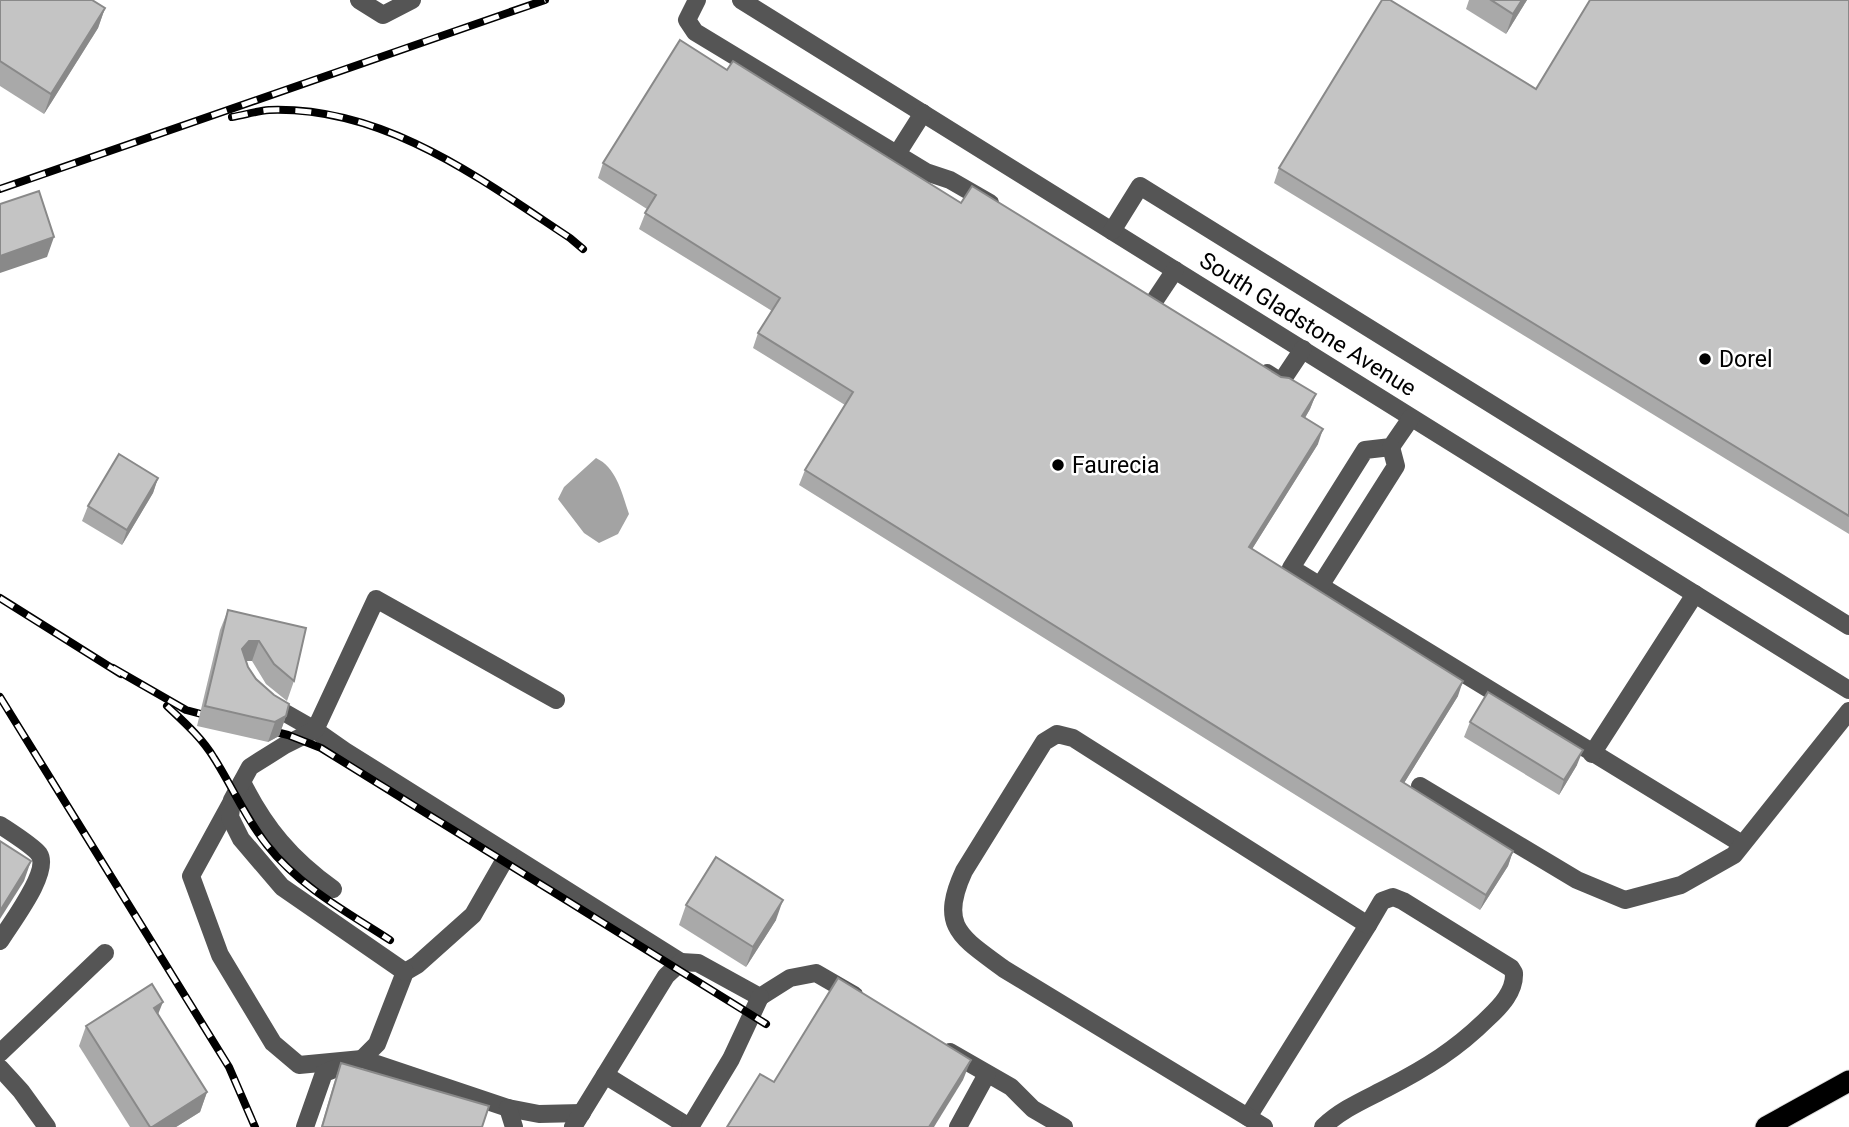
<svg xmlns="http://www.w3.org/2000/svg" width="1849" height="1127" font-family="Roboto,sans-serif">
<rect width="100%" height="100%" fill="#fff"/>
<path fill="#a3a3a3" d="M596,458C617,468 622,494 629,514L618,534L599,543L584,533L558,499L564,487Z"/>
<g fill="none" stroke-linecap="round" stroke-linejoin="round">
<defs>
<polyline id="highway" points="1766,1127 1849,1081"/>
</defs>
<use href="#highway" stroke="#dbdbdb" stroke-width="23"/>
<g stroke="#555" stroke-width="18">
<polyline points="359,0 383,15 412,0"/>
<polyline points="697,0 687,20 695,32 926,172 950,180 990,203"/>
<polyline points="741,0 1849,690"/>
<polyline points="897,154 923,113"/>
<polyline points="1112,231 1140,186 1849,626"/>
<polyline points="1153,303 1175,270"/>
<polyline points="1267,373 1281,382 1303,349"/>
<polyline points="1411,418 1391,447 1365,450 1291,568 1742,844"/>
<polyline points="1320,586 1396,466 1391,447"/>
<polyline points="266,702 315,730 345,751 681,962"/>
<polyline points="1592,754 1695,594"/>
<path d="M242,782C265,828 291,859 333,889"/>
<polyline points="1420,786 1577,880 1625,900 1681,885 1734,855 1849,711"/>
<polyline points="231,803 191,876 220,955 273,1043 299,1065 362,1059"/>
<path d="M0,825C9,831 33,846 39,854C51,872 10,924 0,941"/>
<polyline points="508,854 473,915 417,965 405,972 377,1044 362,1059 508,1108 539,1114 582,1113"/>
<polyline points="405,972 282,887 241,839 230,817 232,800 250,767 285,745 315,730 376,599 556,700"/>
<polyline points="950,1052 1011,1087 1033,1109 1064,1127"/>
<polyline points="0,1053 105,953"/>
<polyline points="0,1068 21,1091 47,1127"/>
<polyline points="605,1075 689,1127"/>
<polyline points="508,1108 514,1127"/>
<polyline points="1248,1117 1368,925"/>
<polyline points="305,1127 324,1073 342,1066"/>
<polyline points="573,1127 666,976 681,962 698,963 760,997 790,978 816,973 854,995"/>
<polyline points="690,1127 731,1059 760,997"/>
<polyline points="958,1127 987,1074"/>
<path d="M1264,1127L1004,969C961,937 938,927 964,871L1044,742L1057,734L1073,738L1368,925L1382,901L1393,897L1403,901L1511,968L1514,973C1515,991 1501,1006 1488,1018C1457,1049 1426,1068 1387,1088C1364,1100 1342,1109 1323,1127"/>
</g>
<use href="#highway" stroke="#000" stroke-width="21"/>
<defs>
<g id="rail">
<path d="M232,117C244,115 257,111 269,110C384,106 479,178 570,238L583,249"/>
<polyline points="0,189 545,0"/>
<polyline points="0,598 121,674"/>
<polyline points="113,668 186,710 220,719"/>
<polyline points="0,697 229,1067 255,1127"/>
<path d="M167,706C184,722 202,738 214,758C232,786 246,819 267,845C300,887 347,912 390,940"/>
<polyline points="260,728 288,735 321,748 766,1024"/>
</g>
</defs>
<use href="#rail" stroke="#000" stroke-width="8"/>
<use href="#rail" stroke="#fff" stroke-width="5" stroke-dasharray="16" stroke-linecap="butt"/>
</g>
<g fill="#a9a9a9">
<polygon points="0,0 105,8 98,28 44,114 0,86"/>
<polygon points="1469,0 1527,0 1506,34 1466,9"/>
<polygon points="1849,0 1849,534 1274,183 1279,168 1536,89"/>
<polygon points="727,70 961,203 1281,377 1316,394 1310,409 1305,418 1318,444 1252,549 1458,696 1404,783 1513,851 1508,866 1480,910 799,485 805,470 845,405 753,348 758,333 772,311 639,229 647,209 598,178 603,163"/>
<polygon points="158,478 153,493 122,545 82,521 88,506"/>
<polygon points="228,610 306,628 294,681 287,701 266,684 252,661 246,661 248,667 256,679 286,716 279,736 268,742 197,726 220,630"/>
<polygon points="1470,722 1577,765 1559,795 1464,737"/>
<polygon points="686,905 776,920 746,967 679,925"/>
<polygon points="158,1014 207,1092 200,1112 176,1127 130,1127 79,1046 86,1026"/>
<polygon points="341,1063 482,1127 321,1127 334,1083"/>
</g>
<g fill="#898989">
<polygon points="1522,0 1527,0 1506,34 1513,14"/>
<polygon points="105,8 98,28 44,114 51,94"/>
<polygon points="54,237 47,257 0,273 0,256"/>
<polygon points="1316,394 1310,409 1297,431 1302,416"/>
<polygon points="1323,429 1318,444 1244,562 1249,547"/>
<polygon points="158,478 153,493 122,545 127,530"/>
<polygon points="249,641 259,641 252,661 242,661 242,649"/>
<polygon points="1463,681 1458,696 1396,796 1401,781"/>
<polygon points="286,716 279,736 268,742 275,722"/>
<polygon points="1583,750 1577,765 1559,795 1564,780"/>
<polygon points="1513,851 1508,866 1480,910 1486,895"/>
<polygon points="31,861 24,881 0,919 0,911"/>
<polygon points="783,900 776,920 746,967 753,947"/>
<polygon points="163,1002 155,1022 154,1008"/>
<polygon points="971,1060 963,1080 934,1127 929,1127"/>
<polygon points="207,1092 200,1112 176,1127 152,1127"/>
</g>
<g fill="#c4c4c4" stroke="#898989" stroke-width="2">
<polygon points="0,0 92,0 105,8 51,94 0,61"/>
<polygon points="1382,0 1390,0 1536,89 1590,0 1849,0 1849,516 1279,168"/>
<polygon points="1491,0 1522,0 1513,14"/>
<polygon points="680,40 727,70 733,61 961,203 972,186 1281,377 1289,378 1316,394 1302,416 1323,429 1249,547 1463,681 1401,781 1513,851 1486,895 805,470 853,392 758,333 780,298 645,213 656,195 603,163"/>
<polygon points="39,191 54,237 0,256 0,204"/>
<polygon points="119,454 158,478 127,530 88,506"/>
<polygon points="228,610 306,628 294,681 274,664 259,641 249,641 242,649 248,667 256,679 274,695 289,704 286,716 275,722 205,706"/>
<polygon points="1488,692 1583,750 1564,780 1470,722"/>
<polygon points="0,841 31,861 0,911"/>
<polygon points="716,857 783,900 753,947 686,905"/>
<polygon points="838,978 971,1060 929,1127 727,1127 760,1074 774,1082"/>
<polygon points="152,984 163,1002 154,1008 207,1092 152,1127 150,1127 86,1026"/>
<polygon points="341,1063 489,1106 482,1127 322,1127"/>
</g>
<g fill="#000" stroke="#fff" stroke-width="2.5">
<circle cx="1705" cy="359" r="7"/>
<circle cx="1058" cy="465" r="7"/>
</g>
<g text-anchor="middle" stroke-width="5" stroke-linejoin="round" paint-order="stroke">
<g font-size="23" fill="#000" stroke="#fff">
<text transform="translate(1308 324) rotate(32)" y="8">South Gladstone Avenue</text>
</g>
<g font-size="23" fill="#000" stroke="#fff" text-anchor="start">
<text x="1719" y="367">Dorel</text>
<text x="1072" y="473">Faurecia</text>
</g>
</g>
</svg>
